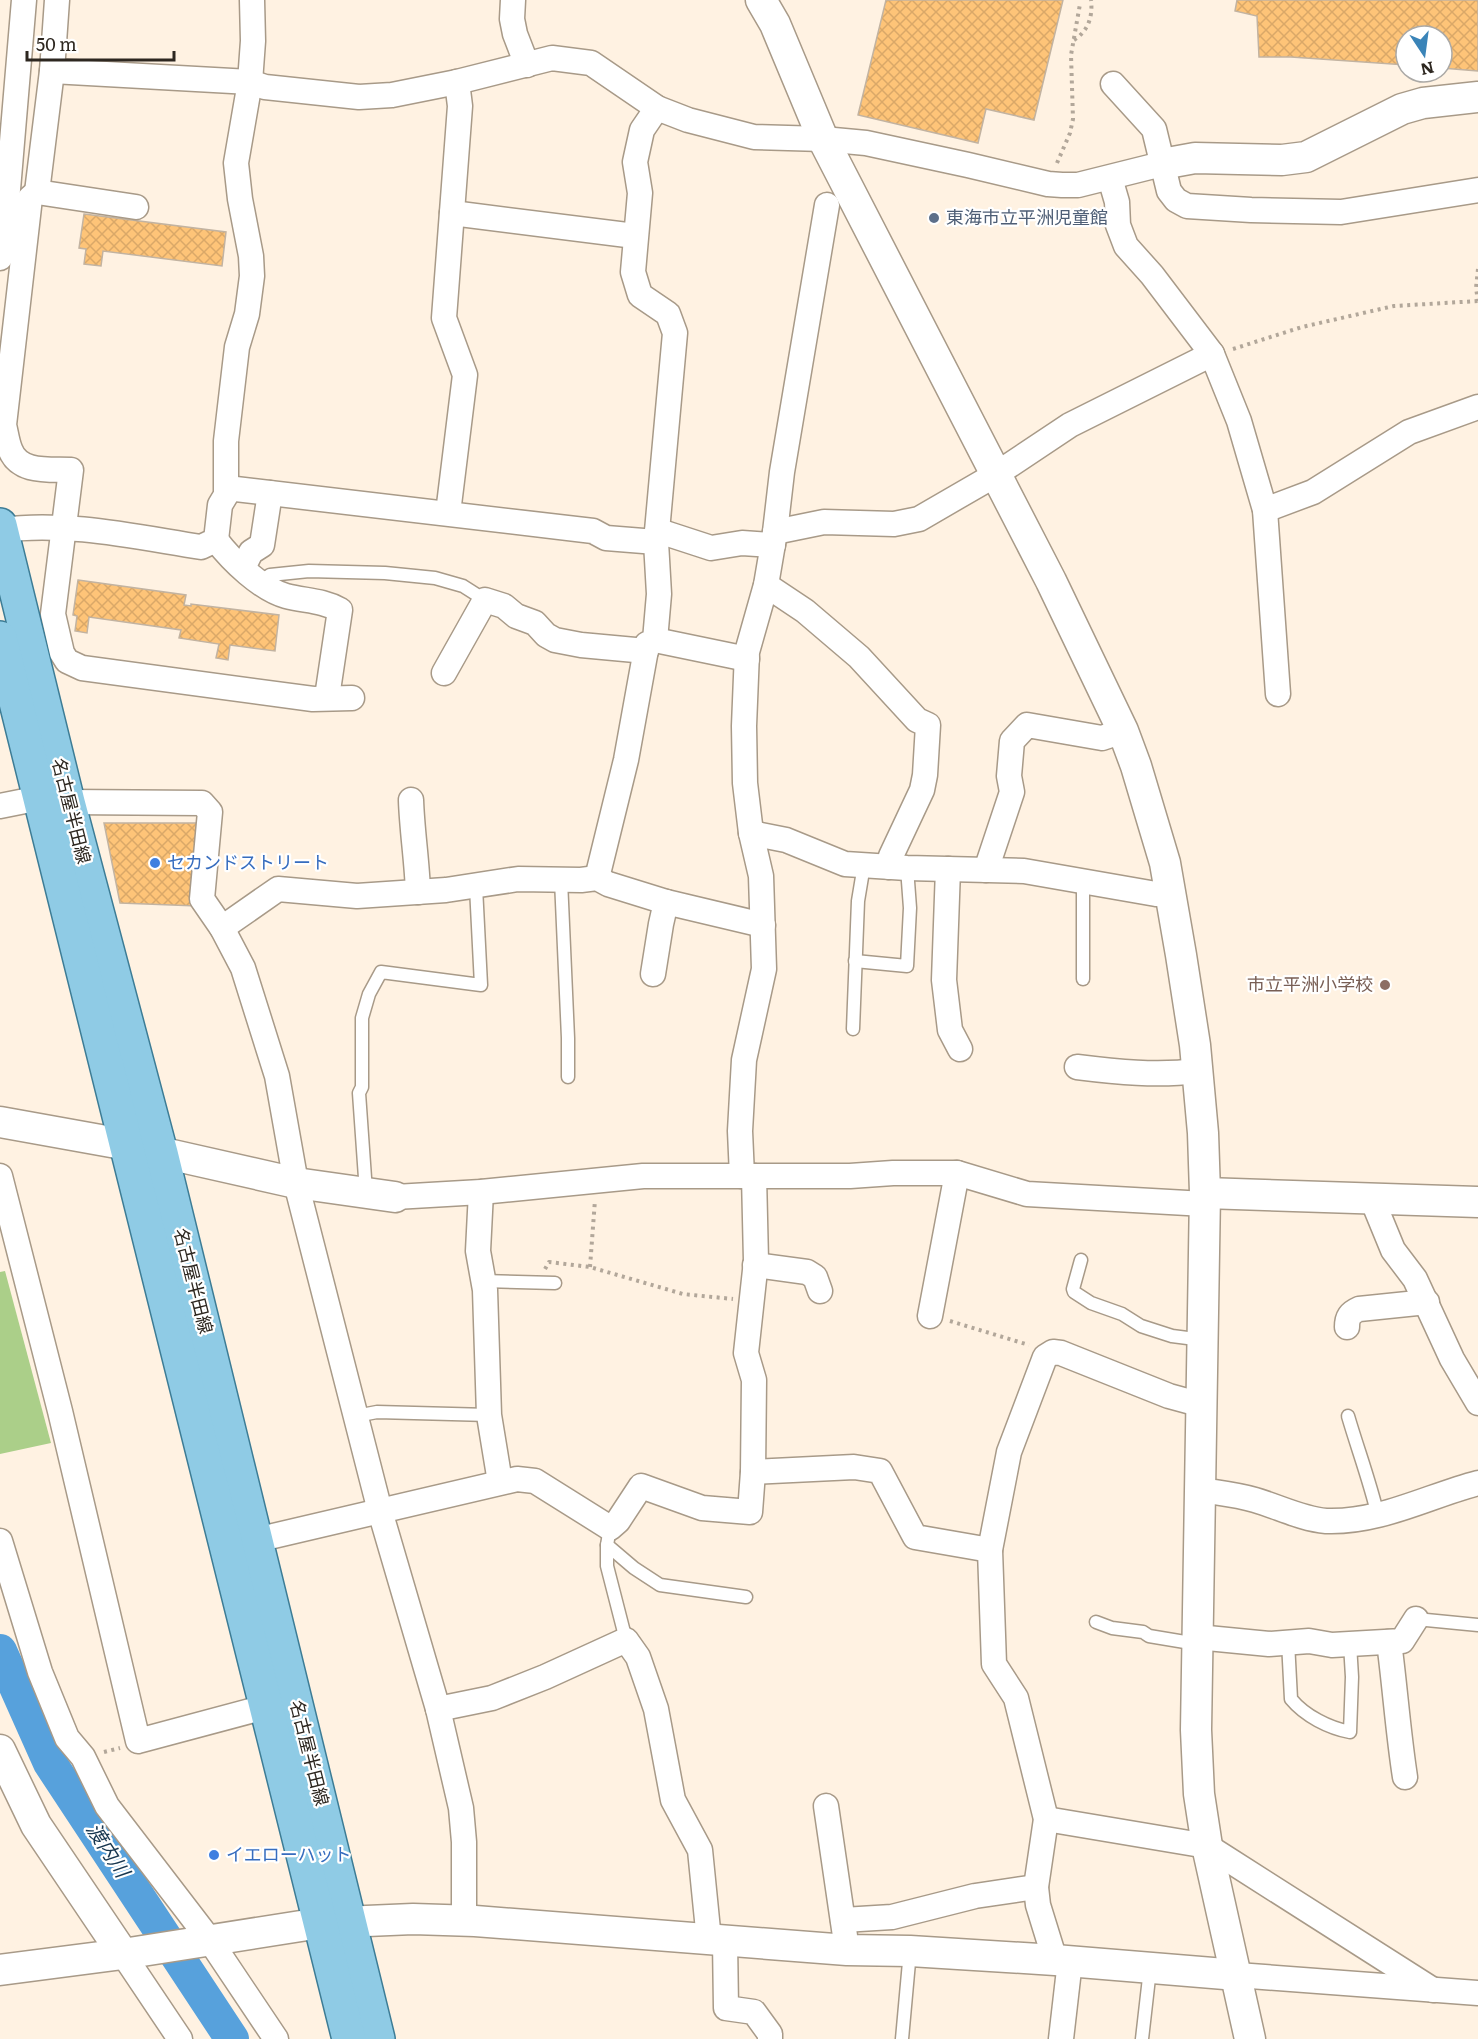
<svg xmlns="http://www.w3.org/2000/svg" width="1478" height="2039" font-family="Literata,'Noto Sans JP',serif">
<defs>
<pattern id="building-cross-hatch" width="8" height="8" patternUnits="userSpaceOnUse" patternTransform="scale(1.5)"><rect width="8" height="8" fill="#fec478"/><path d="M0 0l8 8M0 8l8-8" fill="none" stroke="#daa868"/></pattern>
</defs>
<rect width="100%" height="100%" fill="#fff2e2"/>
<polygon fill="#abcf89" points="5,1271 51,1443 0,1454 0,1272"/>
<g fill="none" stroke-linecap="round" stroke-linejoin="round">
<polyline stroke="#57a1dc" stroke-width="34" points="0,1651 50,1763 232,2039"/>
</g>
<g fill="url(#building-cross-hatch)" stroke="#c2b3a1" stroke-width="1.5">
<polygon points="886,0 1063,0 1034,120 986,109 978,143 858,115"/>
<polygon points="1237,0 1478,0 1478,71 1442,68 1442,36 1406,36 1406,65 1291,57 1259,57 1257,16 1235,11"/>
<polygon points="84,214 226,232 222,266 103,251 101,266 84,264 86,249 79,248"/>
<polygon points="78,580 186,595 184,605 191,606 191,604 279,615 275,651 230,645 228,660 216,658 219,644 179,638 181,630 89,617 87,633 75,631 77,616 73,615"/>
<polygon points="104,823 199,823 197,906 120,903"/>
</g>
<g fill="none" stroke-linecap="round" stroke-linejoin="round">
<defs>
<g id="service">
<polyline points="260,582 270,575 309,571 385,573 435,578 463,586 485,600"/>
<polyline points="561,880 568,1038 568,1077"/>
<polyline points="1083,881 1083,979"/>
<polyline points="855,961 907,966 910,908 907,868"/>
<polyline points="853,1029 858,901 864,865"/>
<polyline points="366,1192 359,1093 362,1087 362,1018 369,994 381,972 481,985 476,887"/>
<polyline points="1081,1260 1073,1289 1074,1292 1091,1303 1122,1314 1141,1326 1172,1336 1203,1340"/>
<polyline points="483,1281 555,1283"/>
<polyline points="356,1416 377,1412 489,1415"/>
<path d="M1348,1416C1358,1450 1370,1482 1378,1516"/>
<polyline points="610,1528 607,1545 634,1568 660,1585 746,1597"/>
<polyline points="607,1545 607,1566 626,1640"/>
<polyline points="1416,1619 1478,1625"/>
<polyline points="1096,1622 1112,1628 1143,1632 1149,1636 1185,1642 1196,1643"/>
<path d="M1288,1642L1291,1699C1305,1716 1329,1728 1350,1732L1352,1677L1350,1644"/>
<polyline points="902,2039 910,1951"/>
<polyline points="1142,2039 1150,1969"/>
</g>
<g id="minor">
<polyline points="57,0 52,71 37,192 136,207"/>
<polyline points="513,0 512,19 515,34 527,65"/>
<polyline points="52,71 250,82 265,87 359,97 392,95 457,82 552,58 591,63 657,108 688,120 754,137 823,139 866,143 968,165 1048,184 1062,185 1078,185 1162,164"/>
<polyline points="1113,84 1154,129 1169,191 1176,200 1187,206 1251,210 1341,212 1478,190"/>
<polyline points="1110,178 1117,202 1118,225 1126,246 1152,275 1212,354 1239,421 1265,510 1278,694"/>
<path d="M37,192L30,198L4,425C6,433 7,442 10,449C19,474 50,469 71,470L53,614L62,653L67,661L82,668L313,699L352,698"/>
<polyline points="452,213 635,236"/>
<polyline points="0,258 6,213 24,0"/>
<polyline points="227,488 593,531 606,538 656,542"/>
<polyline points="1265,510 1313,492 1409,432 1478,407"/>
<polyline points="448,513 465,375 444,318 460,106 457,82"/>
<path d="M1,530C67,521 136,537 201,547L216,540L220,505L226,495V441L237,347L247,314L252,276L251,256L240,199L236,163L250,82L253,41L252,0"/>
<polyline points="657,532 665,533 711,548 742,543 773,545"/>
<polyline points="775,532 824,522 894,524 919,519 995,475 1070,425 1212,354"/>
<path d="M216,540C232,561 261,589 286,596C305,601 322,600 340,610L327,697"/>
<polyline points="243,568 251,552 262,545 270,493"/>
<polyline points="766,585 805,611 859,657 917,720 928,725 925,775 922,790 891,856 889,867"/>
<polyline points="655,640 747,659"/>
<polyline points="444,673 485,600 504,606 516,616 535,623 546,635 555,640 581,645 646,651"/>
<path d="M411,800C412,831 417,861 418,892"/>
<polyline points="68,802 202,803 210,812 202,899 222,928 243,968 277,1076 296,1183 380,1511 438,1709 461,1808 464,1842 464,1920"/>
<polyline points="0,806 40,798"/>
<polyline points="751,833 786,840 845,864 907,868 1024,871 1156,894 1170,892"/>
<polyline points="948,869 944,980 950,1030 960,1049"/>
<polyline points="986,870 1012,792 1009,776 1012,741 1027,725 1102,738 1123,731"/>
<polyline points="597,878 626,760 647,644 655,640 659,594 656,542 675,333 668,314 640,295 633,272 640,193 635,162 642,130 657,108"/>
<polyline points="222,928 278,889 357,896 446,890 518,879 581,880 597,878 608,884 666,902 763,925"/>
<polyline points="653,974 661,924 666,902"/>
<path d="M1077,1067C1117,1072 1157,1076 1197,1071"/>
<polyline points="0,1176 60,1411 138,1741 265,1707"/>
<polyline points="742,1176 740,1131 744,1060 764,969 761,876 751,833 745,783 744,726 747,652 766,585 775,532 782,472 827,205"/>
<polyline points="481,1192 478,1251 485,1290 489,1415 500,1482"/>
<polyline points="395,1197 481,1192 643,1176 850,1176 893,1173 957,1173 1027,1194 1205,1204"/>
<polyline points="1372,1199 1393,1250 1415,1279 1452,1359 1478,1403"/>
<polyline points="755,1265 807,1272 815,1277 820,1291"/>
<polyline points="930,1316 957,1173"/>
<path d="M1347,1327C1347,1317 1350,1313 1359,1309L1427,1302"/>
<polyline points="753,1472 854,1467 880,1471 915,1537 990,1550"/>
<path d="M1201,1490C1219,1493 1238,1495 1255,1500C1279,1507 1302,1519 1326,1521C1380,1523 1428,1496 1478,1483"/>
<polyline points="256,1540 517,1479 535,1481 610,1528 618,1521 641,1486 702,1508 750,1512 753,1472 754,1380 746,1353 756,1261 754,1176"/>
<polyline points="0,1541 40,1672 67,1738 83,1757 107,1806 209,1939 276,2039"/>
<polyline points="1197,1637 1269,1644 1309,1641 1332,1645 1402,1641 1416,1619"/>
<path d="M1389,1642C1395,1687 1398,1732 1405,1777"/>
<polyline points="438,1709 492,1698 545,1677 626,1640 638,1657 656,1709 673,1800 700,1850 709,1940"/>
<polyline points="826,1806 845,1936"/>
<polyline points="1046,1819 1207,1846 1433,1990"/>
<polyline points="843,1920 892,1917 975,1896 1036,1887"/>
<polyline points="725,1941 726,2008 754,2012 770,2034 770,2039"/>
<polyline points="123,1954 180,2039"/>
<polyline points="1055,1960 1038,1905 1036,1887 1046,1819 1016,1698 994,1664 990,1550 1009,1452 1045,1357 1053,1352 1061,1353 1169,1396 1202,1405"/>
<polyline points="1237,1975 1478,1993"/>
<polyline points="1061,2039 1070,1961"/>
</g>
<g id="tertiary">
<polyline points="761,0 775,24 823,139 1051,581 1123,731 1136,766 1165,863 1181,955 1195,1045 1203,1133 1205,1193 1196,1730 1199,1794 1207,1846 1250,2039"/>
<polyline points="1162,164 1195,158 1282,160 1306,157 1402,109 1423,103 1478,97"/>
<polyline points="0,1122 128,1145 296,1183 395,1197"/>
<polyline points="1205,1193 1478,1202"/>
<polyline points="0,1750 36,1825 123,1954"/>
<polyline points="0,1970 123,1954 320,1923 413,1919 475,1921 847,1950 910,1951 1055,1960 1237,1975"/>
</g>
<g id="primary">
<polyline points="0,525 68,802 161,1153 378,2039"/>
<polyline points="0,638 349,2039"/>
</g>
</defs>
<use href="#service" stroke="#a89a88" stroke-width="15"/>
<use href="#minor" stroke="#a89a88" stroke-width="27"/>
<use href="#tertiary" stroke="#a89a88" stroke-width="33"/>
<use href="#primary" stroke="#3d7c95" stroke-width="36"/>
<g stroke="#b2a79a" stroke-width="4" stroke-dasharray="3 4.5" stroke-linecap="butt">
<path d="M1074,40C1088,31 1093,17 1091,0"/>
<polyline points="1057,163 1070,133 1073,119 1071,55 1080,4"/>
<polyline points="1478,269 1476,288 1478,301"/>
<polyline points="1233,349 1302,327 1394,306 1478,301"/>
<polyline points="590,1267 595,1200"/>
<polyline points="545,1269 549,1262 590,1267 683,1294 733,1299"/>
<polyline points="950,1321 1029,1345"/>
<polyline points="104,1752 120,1748"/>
</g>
<use href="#service" stroke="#fff" stroke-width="12"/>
<use href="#minor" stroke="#fff" stroke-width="24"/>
<use href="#tertiary" stroke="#fff" stroke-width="30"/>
<use href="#primary" stroke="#8fcbe5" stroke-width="33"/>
</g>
<circle fill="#5c6f8a" stroke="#fff" stroke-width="2" cx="934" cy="218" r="6"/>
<g fill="#3f7fe0" stroke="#fff" stroke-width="2">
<circle cx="155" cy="863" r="6"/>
<circle cx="214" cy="1855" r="6"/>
</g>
<circle fill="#8d6e63" stroke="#fff" stroke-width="2" cx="1385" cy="985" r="6"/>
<g text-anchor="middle" stroke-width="4.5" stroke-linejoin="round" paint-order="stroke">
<g font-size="18" fill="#4e5e75" stroke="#fff" text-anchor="start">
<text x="946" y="224">東海市立平洲児童館</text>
</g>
<g font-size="18" fill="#2d2720" stroke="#fff">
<text transform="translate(71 811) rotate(76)" y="6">名古屋半田線</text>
<text transform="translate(193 1281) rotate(76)" y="6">名古屋半田線</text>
<text transform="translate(309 1753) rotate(76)" y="6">名古屋半田線</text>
</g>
<g font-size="18" fill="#366cbe" stroke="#fff" text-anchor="start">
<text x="167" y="869">セカンドストリート</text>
<text x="226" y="1861">イエローハット</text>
</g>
<g font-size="18" fill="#785e54" stroke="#fff" text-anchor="end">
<text x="1373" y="991">市立平洲小学校</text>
</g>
<g font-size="20" font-style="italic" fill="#17364f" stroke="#fff">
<text transform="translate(108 1850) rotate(57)" y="7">渡内川</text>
</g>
</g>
<g transform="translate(1424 54) rotate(167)"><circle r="28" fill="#ffffff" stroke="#aba9a6" stroke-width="1.5"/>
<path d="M0-4.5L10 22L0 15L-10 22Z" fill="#3a84b8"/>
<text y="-9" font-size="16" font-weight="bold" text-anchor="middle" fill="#2d2720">N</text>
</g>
<path d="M27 51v9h147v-9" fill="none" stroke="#2d2720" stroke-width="3"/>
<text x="36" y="51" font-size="18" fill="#2d2720" stroke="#ffffff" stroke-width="4.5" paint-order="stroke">50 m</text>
</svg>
